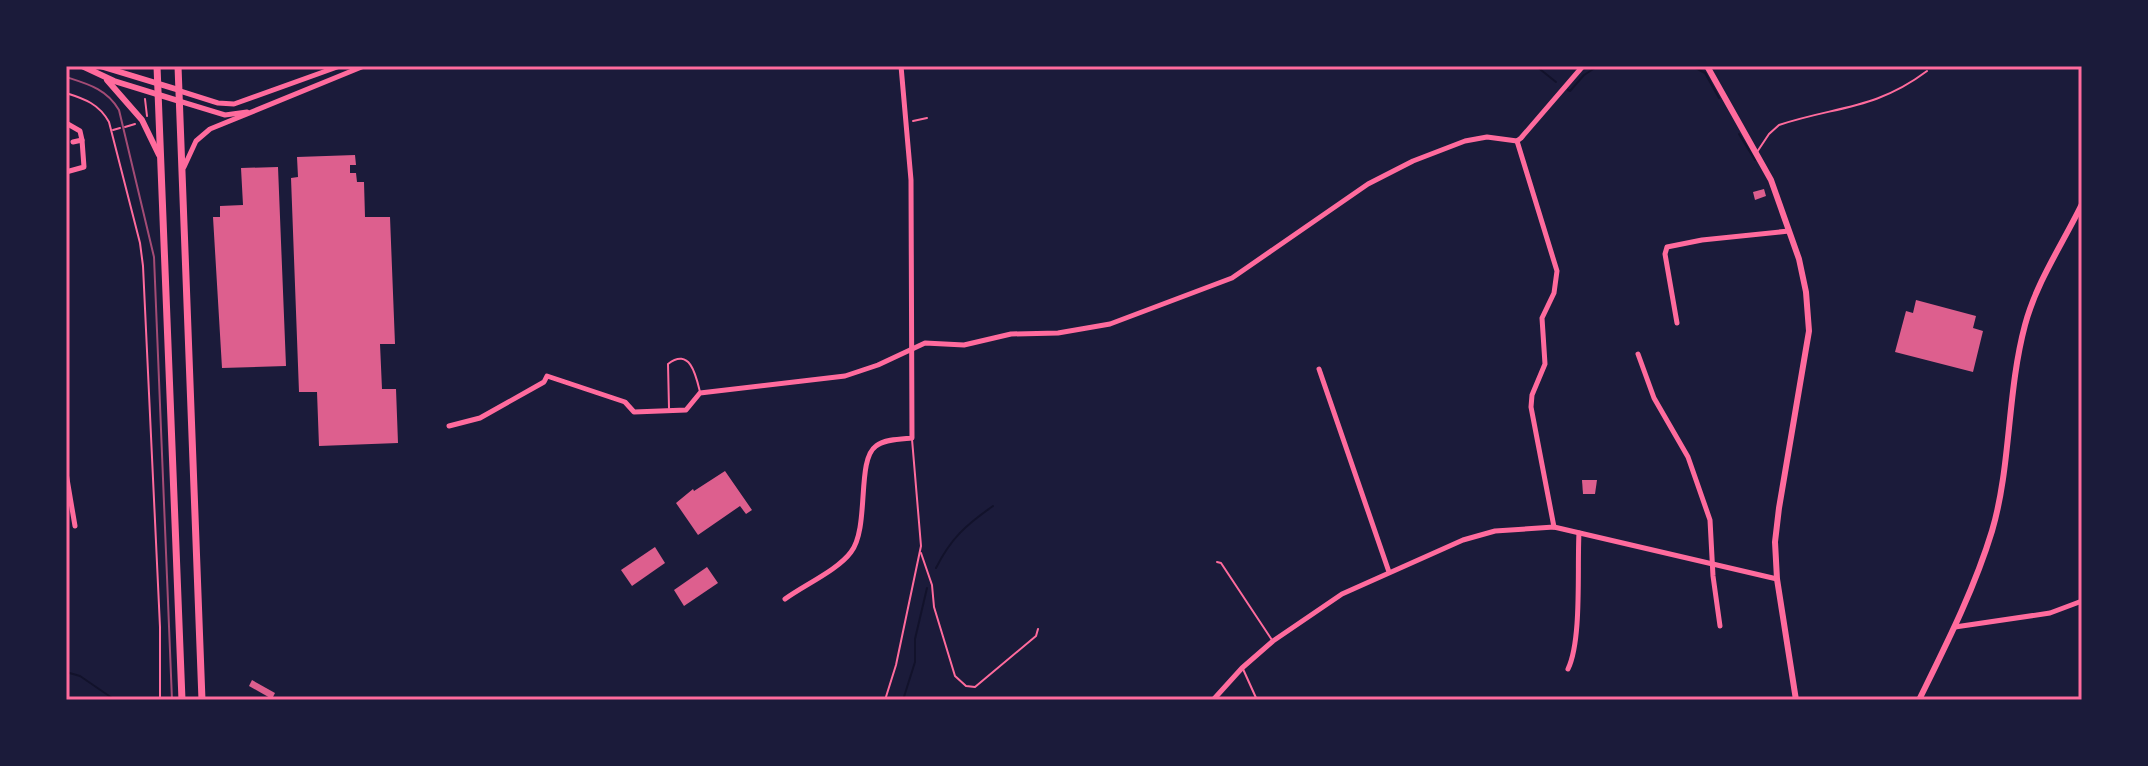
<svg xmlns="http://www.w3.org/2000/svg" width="2148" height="766" font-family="'Public Sans',sans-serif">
<rect width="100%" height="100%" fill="#1b1b3a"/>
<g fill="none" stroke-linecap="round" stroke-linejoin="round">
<g stroke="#12122b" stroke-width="2">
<polyline points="1536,66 1556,82"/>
<polyline points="1692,66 1705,73 1719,98"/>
<polyline points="1568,90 1570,91 1584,75 1598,66"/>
<polyline points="1739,134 1755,160"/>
<path d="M936,568C951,538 966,525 993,506"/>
<polyline points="66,672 80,676 115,700"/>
<polyline points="903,700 915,662 915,639 927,588"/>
</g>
</g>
<g fill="#dd5f8e">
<polygon points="355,155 356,165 350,165 350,173 356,173 357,182 364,182 365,217 390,217 395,344 380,344 382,389 396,389 398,443 319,446 317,392 299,392 291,178 298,177 297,157"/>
<polygon points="278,167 286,366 222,368 213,217 220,217 220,206 243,205 241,168"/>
<polygon points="1764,189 1766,196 1755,200 1753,192"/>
<polygon points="1916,300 1976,316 1973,328 1983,331 1973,372 1895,352 1906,311 1913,313"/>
<polygon points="725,471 752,510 746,514 740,506 698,535 676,503 693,489 694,491"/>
<polygon points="1582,480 1597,480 1595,494 1583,494"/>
<polygon points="655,547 665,563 632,586 621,570"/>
<polygon points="707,567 718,583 684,606 674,590"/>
<polygon points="252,680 275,693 272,699 249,686"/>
</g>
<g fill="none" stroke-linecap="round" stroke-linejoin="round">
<g stroke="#ff6b9d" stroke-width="2">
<path d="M66,93C85,99 99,104 109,122L140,243L143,266L160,627V700"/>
<polyline points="145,99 147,116"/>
<polyline points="913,121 927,118"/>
<polyline points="125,127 135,124"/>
<polyline points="113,130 120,128"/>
</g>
<g stroke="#ff6b9d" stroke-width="2">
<path d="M1757,152L1769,134L1779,125C1836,106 1875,110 1927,71"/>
<path d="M669,408L668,364C690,347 696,375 700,392"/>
<polyline points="921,553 932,585 934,607 955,676 966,686 975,687 1036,636 1038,629"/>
<polyline points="1217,562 1221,563 1272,640"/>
<polyline points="1243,669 1257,700"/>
<polyline points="885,700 896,665 921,546 912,439"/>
</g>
<g stroke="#ff6b9d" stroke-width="5">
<polyline points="180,91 218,103 234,104 340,66"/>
<polyline points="179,101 225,115 247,112"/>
<polyline points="66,123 80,131 82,140"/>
<polyline points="1517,141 1557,271 1554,293 1542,318 1545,364 1532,395 1531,407 1554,527"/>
<polyline points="184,167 196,141 210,129 364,66"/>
<polyline points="66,172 84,167 82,140 73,142"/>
<polyline points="1677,323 1665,254 1667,247 1702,240 1789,231"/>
<polyline points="1638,354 1654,398 1688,457 1710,520 1713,576 1720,626"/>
<polyline points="1319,369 1389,572"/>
<polyline points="449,426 480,418 544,382 547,376 625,402 634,412 686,410 700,393 845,376 878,365 925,343 964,345 1011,334 1058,333 1110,324 1232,278 1368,184 1413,161 1465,141 1487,137 1517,141 1521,138 1583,66"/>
<polyline points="66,473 75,526"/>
<path d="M785,599C804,585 838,570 851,552C870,527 856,460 876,446C885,439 902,439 912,438L911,180L901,66"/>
<polyline points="1955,627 2050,613 2082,601"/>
<path d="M1568,669C1582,640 1577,568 1579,533"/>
<polyline points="1213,700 1242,668 1273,641 1342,594 1463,540 1495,531 1554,527 1777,579"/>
</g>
<g stroke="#ff6b9d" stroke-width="6">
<polyline points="82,66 114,81 179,101"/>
<polyline points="100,66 179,90"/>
<polyline points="1707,66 1771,180 1799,259 1806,292 1809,331 1779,508 1775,542 1777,579 1796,700"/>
<polyline points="107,80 142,120 159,155"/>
<path d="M1919,700C1946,645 1974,590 1992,531C2011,467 2007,392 2025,325C2036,283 2063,243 2082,204"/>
</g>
<g stroke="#ff6b9d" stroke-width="7">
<polyline points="157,66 182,700"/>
<polyline points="178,66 202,700"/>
</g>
<path stroke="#a44b75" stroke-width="2" d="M66,77C88,84 107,89 119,110L154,257L172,700"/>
</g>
<rect width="2148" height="766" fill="none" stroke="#1b1b3a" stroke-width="136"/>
<rect x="68" y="68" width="2012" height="630" fill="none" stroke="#ff6b9d" stroke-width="3"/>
</svg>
